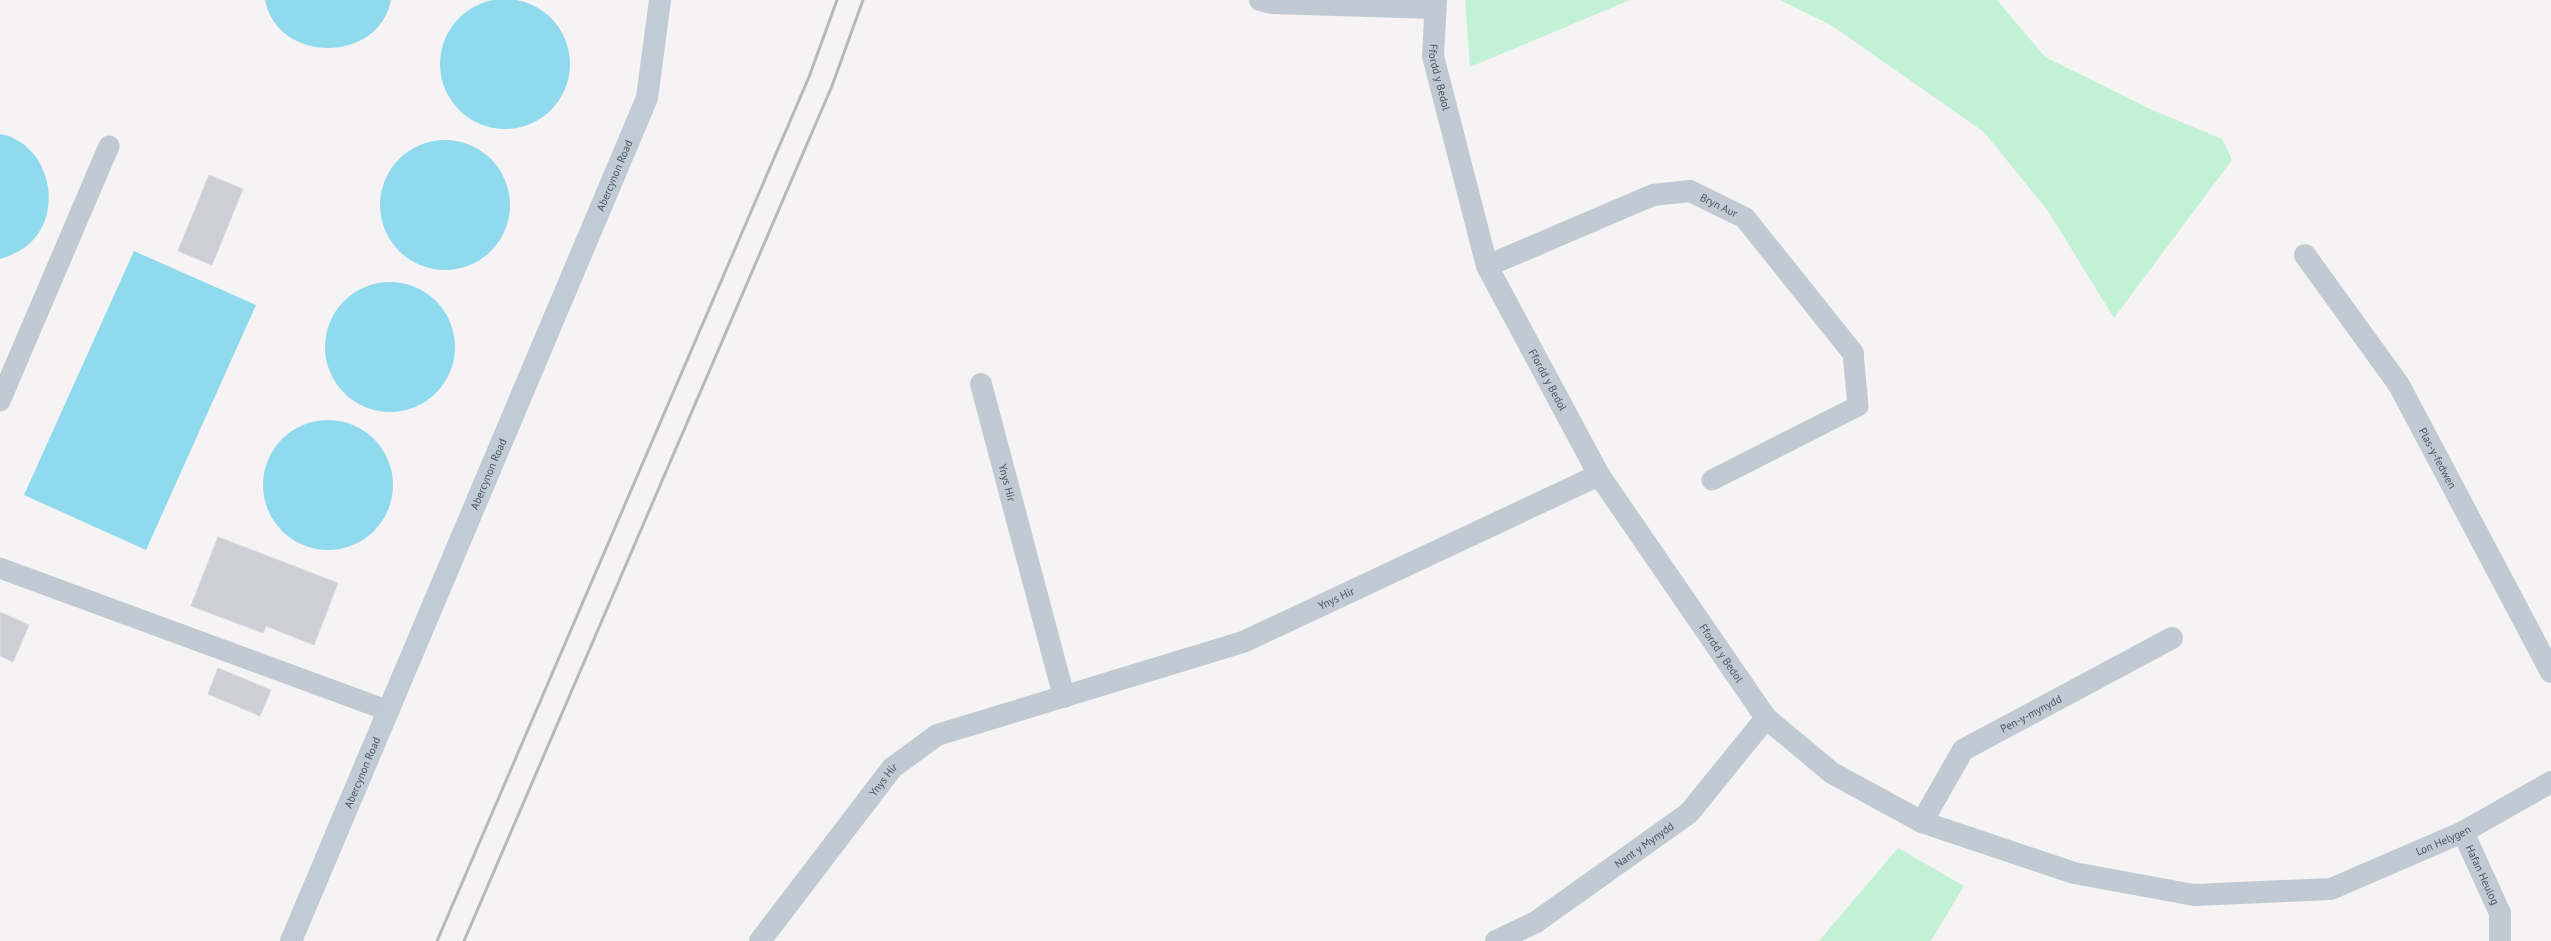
<svg xmlns="http://www.w3.org/2000/svg" width="2551" height="941" font-family="'PT Sans',sans-serif">
<rect width="100%" height="100%" fill="#f5f3f3"/>
<g fill="#c3f1d5">
<polygon points="1465,0 1630,0 1470,67"/>
<polygon points="1780,0 1997,0 2045,57 2150,109 2222,139 2232,160 2114,318 2048,211 1984,132 1831,25"/>
<polygon points="1898,848 1964,886 1931,941 1819,941"/>
</g>
<g fill="#90daee">
<circle cx="505" cy="64" r="65"/>
<path d="M265,0H391C379,64 277,64 265,0Z"/>
<path d="M0,134C46,142 64,205 34,239C24,250 13,255 0,259Z"/>
<circle cx="445" cy="205" r="65"/>
<polygon points="134,251 256,305 146,550 24,495"/>
<circle cx="390" cy="347" r="65"/>
<circle cx="328" cy="485" r="65"/>
</g>
<g fill="#cdcfd5" stroke="#d7d9de">
<polygon points="209,175 243,189 212,265 178,251"/>
<polygon points="218,537 338,583 314,645 266,626 263,633 191,606"/>
<polygon points="0,612 29,625 13,662 0,656"/>
<polygon points="218,668 271,690 260,716 208,694"/>
</g>
<g fill="none" stroke-linecap="round" stroke-linejoin="round">
<g stroke="#c1cad2" stroke-width="21">
<polyline points="0,401 109,146"/>
<polyline points="1712,480 1858,406 1853,353"/>
<polyline points="0,568 389,711"/>
</g>
<g stroke="#c1cad2" stroke-width="22">
<polyline points="1260,0 1271,3 1434,8"/>
<path id="s1" d="M1436,0L1433,56L1487,266L1599,475L1766,718L1832,773L1922,822L2074,873L2194,895L2331,889L2463,832L2551,782"/>
<path id="s2" d="M2305,255L2399,385L2551,672"/>
<path id="s3" d="M1487,266L1653,195L1690,191L1745,218L1853,353"/>
<path id="s4" d="M981,384L1064,697"/>
<path id="s5" d="M1922,822L1963,750L2172,638"/>
<path id="s6" d="M2463,832L2500,913V941"/>
<path id="s7" d="M760,941L892,768L937,735L1243,642L1599,475"/>
<path id="s8" d="M1496,941L1536,922L1689,813L1766,718"/>
</g>
<path stroke="#c1cbd6" stroke-width="22" id="s9" d="M291,941L647,98L660,0"/>
<g stroke="#b5b8bd" stroke-width="3">
<polyline points="437,941 809,77 837,0"/>
<polyline points="464,941 832,86 863,0"/>
</g>
</g>
<g text-anchor="middle" stroke-width="3.5" stroke-linejoin="round" paint-order="stroke">
<g font-size="11" fill="#4a5661" stroke="#fff">
<text dy="4" stroke="none"><textPath href="#s1" startOffset="78">Ffordd y Bedol</textPath></text>
<text dy="4" stroke="none"><textPath href="#s9" startOffset="831">Abercynon Road</textPath></text>
<text dy="4" stroke="none"><textPath href="#s3" startOffset="250">Bryn Aur</textPath></text>
<text dy="4" stroke="none"><textPath href="#s1" startOffset="402">Ffordd y Bedol</textPath></text>
<text dy="4" stroke="none"><textPath href="#s2" startOffset="243">Plas-y-fedwen</textPath></text>
<text dy="4" stroke="none"><textPath href="#s9" startOffset="507">Abercynon Road</textPath></text>
<text dy="4" stroke="none"><textPath href="#s4" startOffset="102">Ynys Hir</textPath></text>
<text dy="4" stroke="none"><textPath href="#s7" startOffset="696">Ynys Hir</textPath></text>
<text dy="4" stroke="none"><textPath href="#s1" startOffset="726">Ffordd y Bedol</textPath></text>
<text dy="4" stroke="none"><textPath href="#s5" startOffset="160">Pen-y-mynydd</textPath></text>
<text dy="4" stroke="none"><textPath href="#s9" startOffset="183">Abercynon Road</textPath></text>
<text dy="4" stroke="none"><textPath href="#s7" startOffset="203">Ynys Hir</textPath></text>
<text dy="4" stroke="none"><textPath href="#s1" startOffset="1535">Lon Helygen</textPath></text>
<text dy="4" stroke="none"><textPath href="#s8" startOffset="177">Nant y Mynydd</textPath></text>
<text dy="4" stroke="none"><textPath href="#s6" startOffset="47">Hafan Heulog</textPath></text>
</g>
</g>
</svg>
